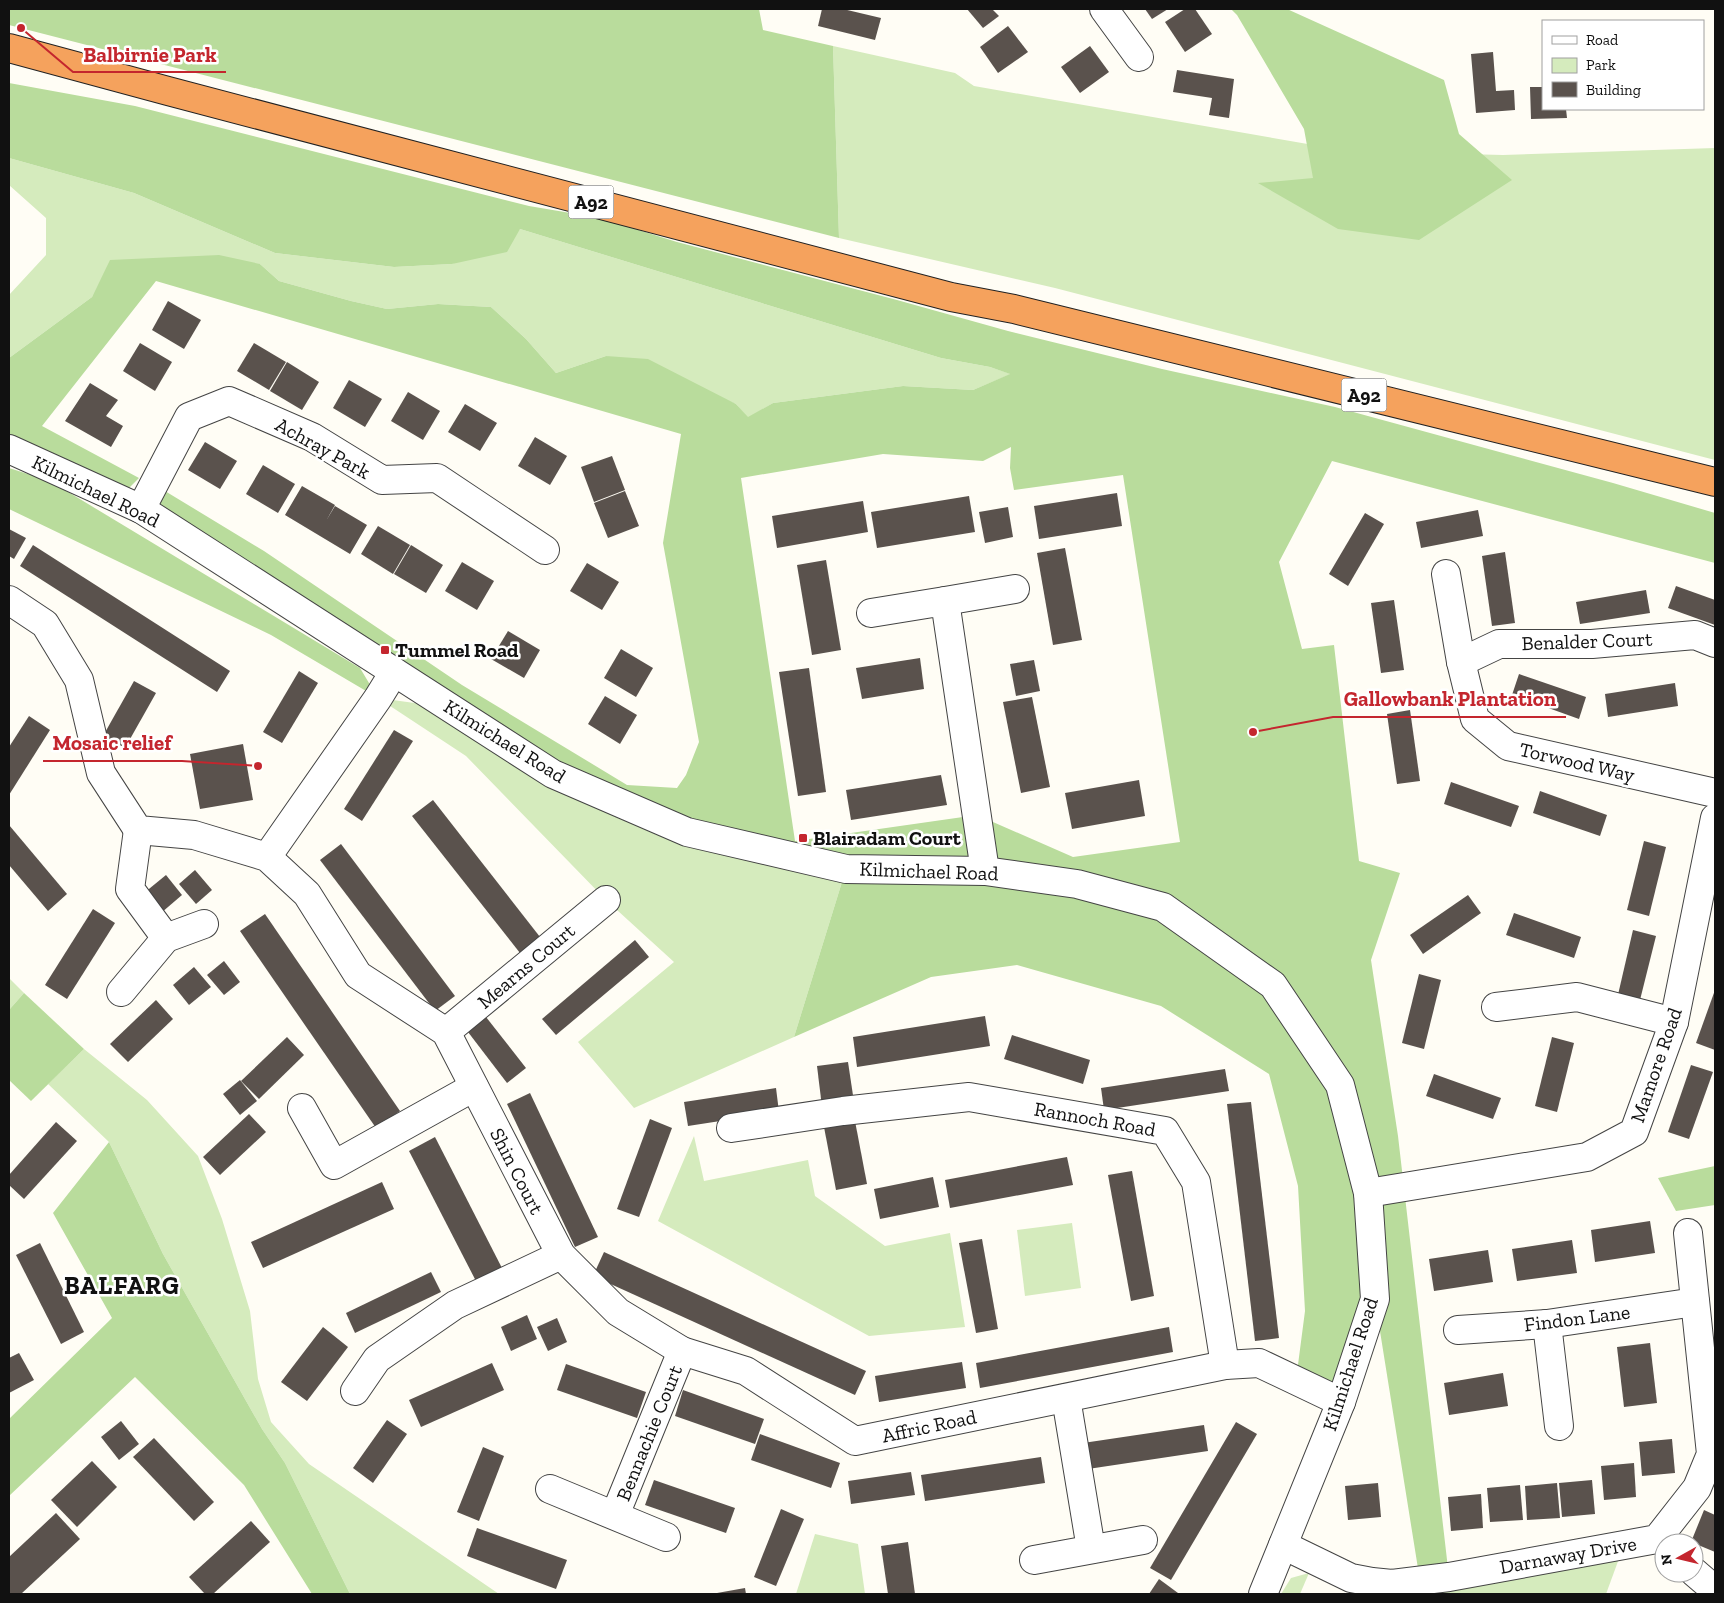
<svg xmlns="http://www.w3.org/2000/svg" width="1724" height="1603" font-family="'Zilla Slab',serif">
<rect width="100%" height="100%" fill="#fffdf5"/>
<g fill="#d5ebbd">
<polygon points="833,46 955,73 974,86 1348,151 1503,155 1715,148 1715,460 1055,288 839,238"/>
<polygon points="9,158 134,193 275,253 394,267 452,264 520,229 941,358 990,367 1011,374 973,390 903,386 773,403 748,418 736,404 606,356 556,373 526,339 491,307 438,304 387,309 351,301 279,281 260,264 111,260 92,297 9,358 9,295 46,255 46,218 9,185"/>
<polygon points="378,698 451,708 553,774 846,869 794,1037 634,1108 578,1042 674,962 606,900 466,756"/>
<polygon points="9,978 24,993 9,1010"/>
<polygon points="84,1049 147,1100 198,1156 222,1219 250,1311 258,1379 271,1422 309,1464 499,1594 350,1594 285,1463 262,1429 163,1254 109,1142 48,1084"/>
<polygon points="694,1136 704,1181 808,1160 815,1196 885,1246 950,1233 965,1327 869,1336 658,1221"/>
<polygon points="1072,1223 1081,1288 1025,1296 1017,1230"/>
<polygon points="815,1534 858,1544 865,1594 796,1594"/>
<polygon points="1624,1545 1606,1594 1414,1594"/>
<polygon points="1309,1573 1300,1594 1281,1594 1291,1578"/>
</g>
<g fill="#b9dc9c" fill-rule="evenodd">
<polygon points="9,9 759,9 763,30 833,46 839,238 9,25"/>
<polygon points="1231,9 1287,9 1444,80 1459,134 1512,180 1419,240 1338,229 1258,183 1313,178 1304,129 1237,15"/>
<path d="M9,83L135,106L529,206L600,218L677,242L897,300L1008,331L1162,369L1335,407L1613,483L1715,513V563L1332,461L1279,562L1302,649L1334,645L1359,861L1400,873L1371,960L1398,1136L1449,1577L1420,1581L1375,1300L1341,1402L1296,1380L1305,1311L1298,1186L1269,1074L1161,1006L1017,965L931,977L794,1037L846,869L581,786L149,514L160,488L264,551L462,685L627,785L677,788L686,775L699,742L663,543L681,434L156,281L42,426L139,478L119,498L9,449V358L92,297L110,260L219,255L260,264L279,281L351,301L387,309L438,304L491,307L526,339L556,373L606,356L648,359L736,404L748,417L773,403L903,386L973,390L1010,374L990,367L941,358L520,229L507,252L452,264L394,267L275,253L134,193L9,158ZM1011,447L1010,468L1014,490L1123,475L1180,842L1073,857L977,815L795,841L741,478L883,454L983,461Z"/>
<polygon points="9,468 50,481 360,668 378,698 271,635 9,509"/>
<polygon points="24,993 84,1049 31,1101 9,1080 9,1010"/>
<polygon points="109,1142 163,1254 262,1429 285,1463 350,1594 312,1594 244,1485 135,1377 9,1496 9,1419 112,1318 53,1213"/>
<polygon points="1715,1166 1715,1205 1676,1211 1658,1178"/>
</g>
<g fill="#5a524d">
<polygon points="822,9 843,9 881,18 875,40 818,26"/>
<polygon points="967,9 992,9 999,16 983,28"/>
<polygon points="1145,9 1168,9 1152,19"/>
<polygon points="1185,9 1195,9 1212,34 1185,52 1165,22"/>
<polygon points="1008,26 1028,52 998,73 980,47"/>
<polygon points="1090,46 1109,72 1080,93 1061,67"/>
<polygon points="1493,52 1496,91 1514,90 1515,110 1476,113 1471,54"/>
<polygon points="1177,70 1234,79 1229,118 1209,115 1212,98 1173,92"/>
<polygon points="1530,87 1543,87 1543,109 1566,109 1567,118 1531,119"/>
<polygon points="168,301 201,320 184,349 152,330"/>
<polygon points="140,343 172,362 155,391 123,371"/>
<polygon points="254,343 286,362 269,390 237,371"/>
<polygon points="287,362 319,382 302,410 270,391"/>
<polygon points="349,380 382,399 365,427 333,408"/>
<polygon points="90,383 118,400 106,416 123,426 111,447 65,421"/>
<polygon points="408,392 440,411 423,440 391,421"/>
<polygon points="465,404 497,423 480,451 448,432"/>
<polygon points="535,437 567,456 550,485 518,466"/>
<polygon points="205,442 237,461 220,489 188,470"/>
<polygon points="612,456 625,490 594,502 581,467"/>
<polygon points="263,465 295,484 278,513 246,494"/>
<polygon points="302,486 335,505 326,521 335,506 367,525 350,554 285,515"/>
<polygon points="625,491 639,526 608,538 594,503"/>
<polygon points="1117,493 1122,526 1039,539 1034,506"/>
<polygon points="969,496 975,532 877,548 871,512"/>
<polygon points="863,501 868,532 777,548 772,516"/>
<polygon points="1008,507 1013,537 985,543 979,512"/>
<polygon points="1478,510 1483,536 1421,548 1416,522"/>
<polygon points="1365,513 1384,524 1348,586 1329,574"/>
<polygon points="378,526 410,545 393,574 361,554"/>
<polygon points="9,529 26,538 14,559 9,556"/>
<polygon points="33,545 230,671 217,692 20,566"/>
<polygon points="411,545 443,565 426,593 394,574"/>
<polygon points="1065,548 1082,640 1053,645 1037,553"/>
<polygon points="1505,552 1515,623 1492,626 1482,556"/>
<polygon points="826,560 841,650 812,655 797,565"/>
<polygon points="462,562 494,581 477,610 445,591"/>
<polygon points="587,563 619,582 602,610 570,591"/>
<polygon points="1676,586 1715,600 1715,625 1668,608"/>
<polygon points="1646,590 1650,613 1580,624 1576,602"/>
<polygon points="1394,600 1404,670 1381,673 1371,603"/>
<polygon points="508,631 540,650 524,678 491,659"/>
<polygon points="621,649 653,668 636,697 604,678"/>
<polygon points="920,658 924,689 862,699 856,668"/>
<polygon points="1034,660 1040,691 1016,696 1010,664"/>
<polygon points="809,668 826,792 798,796 779,672"/>
<polygon points="299,671 318,683 282,743 263,732"/>
<polygon points="1519,674 1586,697 1579,719 1512,695"/>
<polygon points="134,681 156,693 125,748 103,736"/>
<polygon points="1675,683 1678,706 1608,717 1605,694"/>
<polygon points="605,696 637,715 620,744 588,724"/>
<polygon points="1032,697 1050,787 1021,793 1003,702"/>
<polygon points="1410,710 1420,781 1397,784 1387,714"/>
<polygon points="29,716 50,730 9,795 9,747"/>
<polygon points="394,730 413,741 362,821 344,809"/>
<polygon points="243,744 253,800 200,809 190,754"/>
<polygon points="941,775 947,805 851,820 846,790"/>
<polygon points="1139,780 1145,816 1072,829 1065,793"/>
<polygon points="1451,782 1519,806 1511,827 1444,804"/>
<polygon points="1540,791 1607,815 1600,836 1533,813"/>
<polygon points="433,800 540,937 520,953 412,816"/>
<polygon points="9,825 67,894 48,911 9,865"/>
<polygon points="1644,841 1666,847 1649,916 1627,910"/>
<polygon points="341,844 455,996 435,1011 320,860"/>
<polygon points="195,870 212,890 196,904 179,884"/>
<polygon points="166,875 182,895 161,913 144,893"/>
<polygon points="1468,895 1481,913 1423,954 1410,935"/>
<polygon points="93,909 115,923 67,999 45,985"/>
<polygon points="1514,913 1581,937 1574,958 1506,935"/>
<polygon points="265,914 400,1111 376,1128 240,931"/>
<polygon points="1633,930 1656,936 1639,1004 1617,999"/>
<polygon points="635,940 649,957 556,1035 542,1019"/>
<polygon points="224,961 240,982 224,995 207,975"/>
<polygon points="194,967 211,987 189,1005 173,985"/>
<polygon points="1419,974 1441,980 1424,1049 1402,1043"/>
<polygon points="1715,990 1715,1050 1696,1043"/>
<polygon points="156,1000 173,1019 128,1062 110,1044"/>
<polygon points="985,1016 990,1046 857,1067 853,1037"/>
<polygon points="486,1017 526,1068 507,1083 468,1032"/>
<polygon points="1012,1035 1090,1060 1083,1084 1004,1059"/>
<polygon points="287,1037 304,1055 259,1099 241,1081"/>
<polygon points="1552,1037 1574,1043 1557,1112 1535,1106"/>
<polygon points="848,1062 854,1102 822,1107 817,1066"/>
<polygon points="1691,1065 1713,1072 1689,1139 1668,1132"/>
<polygon points="1225,1069 1229,1091 1104,1110 1101,1088"/>
<polygon points="1434,1074 1501,1098 1493,1119 1426,1096"/>
<polygon points="240,1080 257,1101 240,1115 223,1094"/>
<polygon points="776,1088 779,1112 688,1126 684,1102"/>
<polygon points="530,1093 598,1237 575,1247 507,1104"/>
<polygon points="1251,1102 1279,1338 1255,1341 1227,1104"/>
<polygon points="249,1114 266,1132 220,1175 203,1157"/>
<polygon points="650,1119 672,1128 639,1217 617,1209"/>
<polygon points="855,1121 867,1184 836,1190 824,1127"/>
<polygon points="56,1122 77,1141 24,1199 9,1185 9,1175"/>
<polygon points="435,1137 504,1272 478,1285 409,1151"/>
<polygon points="1067,1157 1073,1185 950,1208 945,1180"/>
<polygon points="1132,1171 1154,1296 1131,1301 1108,1175"/>
<polygon points="933,1177 939,1207 880,1219 874,1189"/>
<polygon points="382,1182 394,1209 263,1268 251,1242"/>
<polygon points="1650,1221 1655,1253 1595,1262 1591,1230"/>
<polygon points="982,1239 998,1329 976,1333 959,1243"/>
<polygon points="1572,1240 1577,1273 1517,1281 1512,1249"/>
<polygon points="40,1243 84,1332 61,1344 16,1255"/>
<polygon points="1488,1250 1493,1282 1434,1291 1429,1259"/>
<polygon points="604,1252 866,1371 855,1395 593,1276"/>
<polygon points="431,1272 441,1292 355,1333 346,1313"/>
<polygon points="527,1315 537,1339 511,1351 501,1327"/>
<polygon points="557,1318 567,1342 548,1351 537,1327"/>
<polygon points="323,1327 348,1347 307,1401 281,1382"/>
<polygon points="1169,1327 1173,1352 980,1388 976,1363"/>
<polygon points="1650,1343 1657,1403 1624,1407 1617,1347"/>
<polygon points="19,1353 34,1380 9,1393 9,1358"/>
<polygon points="962,1362 966,1388 879,1402 875,1376"/>
<polygon points="492,1363 504,1390 421,1427 409,1400"/>
<polygon points="566,1364 646,1392 637,1418 557,1390"/>
<polygon points="1503,1373 1508,1406 1449,1415 1444,1383"/>
<polygon points="683,1390 764,1419 755,1444 675,1416"/>
<polygon points="387,1420 407,1434 373,1483 353,1468"/>
<polygon points="121,1421 139,1444 119,1460 101,1437"/>
<polygon points="1236,1422 1257,1434 1171,1580 1150,1568"/>
<polygon points="1204,1425 1208,1451 1088,1469 1083,1443"/>
<polygon points="760,1434 840,1463 831,1488 751,1460"/>
<polygon points="154,1438 214,1502 194,1521 133,1457"/>
<polygon points="1672,1439 1675,1473 1642,1476 1639,1442"/>
<polygon points="483,1447 504,1456 479,1521 457,1512"/>
<polygon points="1041,1457 1045,1483 925,1501 921,1475"/>
<polygon points="92,1461 117,1487 77,1527 51,1500"/>
<polygon points="1634,1463 1636,1497 1604,1500 1601,1466"/>
<polygon points="911,1472 915,1495 851,1504 848,1481"/>
<polygon points="654,1480 735,1508 726,1533 645,1505"/>
<polygon points="1592,1480 1595,1514 1562,1517 1559,1483"/>
<polygon points="1378,1483 1381,1517 1348,1520 1345,1486"/>
<polygon points="1557,1483 1560,1518 1527,1520 1525,1486"/>
<polygon points="1520,1485 1523,1520 1490,1522 1487,1488"/>
<polygon points="1481,1494 1483,1528 1451,1531 1448,1497"/>
<polygon points="781,1509 804,1519 776,1586 754,1577"/>
<polygon points="1704,1510 1715,1515 1715,1552 1691,1542"/>
<polygon points="56,1513 80,1539 21,1594 9,1594 9,1557"/>
<polygon points="251,1521 270,1542 213,1594 205,1594 189,1577"/>
<polygon points="477,1528 567,1560 556,1589 467,1556"/>
<polygon points="908,1542 915,1594 888,1594 881,1546"/>
<polygon points="1159,1579 1178,1593 1177,1594 1149,1594"/>
<polygon points="745,1588 746,1594 717,1594 717,1593"/>
</g>
<g fill="none" stroke-linecap="round" stroke-linejoin="round">
<defs>
<g id="minor">
<polyline points="1104,9 1139,57"/>
<polyline points="9,449 141,509 553,774 687,832 846,869 985,871 1077,884 1163,907 1273,985 1340,1085 1368,1193 1375,1299 1341,1402 1263,1594"/>
<polyline points="141,509 189,417 229,401 312,437 382,480 437,478 545,550"/>
<polyline points="1446,574 1461,662 1475,719 1508,746 1715,793"/>
<polyline points="9,600 45,624 79,680 101,773 138,830 194,835 267,857 307,894 358,975 446,1032 561,1255 618,1312 682,1351 746,1371 855,1441 1225,1365 1259,1363 1341,1402"/>
<polyline points="945,601 1015,589"/>
<polyline points="871,613 945,601 985,871"/>
<polyline points="1461,662 1499,644 1592,644 1695,635 1715,643"/>
<polyline points="138,830 130,889 166,938"/>
<polyline points="267,857 378,698 394,672"/>
<polyline points="121,992 166,938 204,924"/>
<polyline points="1496,1007 1577,997 1674,1022"/>
<polyline points="446,1032 606,900"/>
<polyline points="302,1108 334,1165 474,1087"/>
<polyline points="731,1128 843,1111 969,1097 1165,1131 1196,1182 1225,1365"/>
<polyline points="1368,1193 1587,1157 1634,1132 1674,1022 1715,818"/>
<polyline points="1547,1324 1559,1426"/>
<polyline points="1458,1330 1547,1324 1695,1302"/>
<polyline points="355,1391 377,1359 455,1305 561,1255"/>
<polyline points="1066,1398 1091,1549"/>
<polyline points="550,1489 666,1537"/>
<polyline points="615,1515 682,1351"/>
<polyline points="1283,1545 1351,1578 1372,1582 1392,1584 1449,1577 1657,1539 1697,1488 1711,1454 1688,1233"/>
<polyline points="1034,1560 1143,1540"/>
<polyline points="1694,1572 1715,1590"/>
</g>
<polyline id="highway" points="9,48 168,91 951,297 1014,309 1715,482"/>
</defs>
<use href="#minor" stroke="#444" stroke-width="30"/>
<use href="#highway" stroke="#222" stroke-width="30"/>
<use href="#minor" stroke="#fff" stroke-width="28"/>
<use href="#highway" stroke="#f5a25d" stroke-width="28"/>
</g>
<g fill="#c4262e" stroke="#fff" stroke-width="2">
<rect x="380" y="645" width="10" height="10" rx="2.5"/>
<rect x="798" y="833" width="10" height="10" rx="2.5"/>
</g>
<g text-anchor="middle" stroke-width="5" stroke-linejoin="round" paint-order="stroke">
<g fill="#fff" stroke="#585858" stroke-width="1">
<rect x="568.5" y="185.5" width="45" height="33" rx="4"/>
<rect x="1341.5" y="378.5" width="45" height="33" rx="4"/>
</g>
<g font-size="19" font-weight="bold" fill="#111">
<text x="591" y="209">A92</text>
<text x="1364" y="402">A92</text>
</g>
<g font-size="20" fill="#111" stroke="#fff">
<text transform="translate(323 448) rotate(29)" y="7">Achray Park</text>
<text transform="translate(96 491) rotate(26)" y="7">Kilmichael Road</text>
<text transform="translate(1587 641) rotate(-2)" y="7">Benalder Court</text>
<text transform="translate(505 741) rotate(32)" y="7">Kilmichael Road</text>
<text transform="translate(1577 762) rotate(13)" y="7">Torwood Way</text>
<text transform="translate(929 871) rotate(2)" y="7">Kilmichael Road</text>
<text transform="translate(526 966) rotate(-40)" y="7">Mearns Court</text>
<text transform="translate(1656 1065) rotate(-71)" y="7">Mamore Road</text>
<text transform="translate(1095 1119) rotate(10)" y="7">Rannoch Road</text>
<text transform="translate(517 1171) rotate(63)" y="7">Shin Court</text>
<text transform="translate(1577 1318) rotate(-7)" y="7">Findon Lane</text>
<text transform="translate(1350 1364) rotate(-72)" y="7">Kilmichael Road</text>
<text transform="translate(929 1426) rotate(-12)" y="7">Affric Road</text>
<text transform="translate(649 1433) rotate(-68)" y="7">Bennachie Court</text>
<text transform="translate(1568 1555) rotate(-10)" y="7">Darnaway Drive</text>
</g>
<g font-size="20" font-weight="bold" fill="#111" stroke="#fff" text-anchor="start">
<text x="395" y="657">Tummel Road</text>
<text x="813" y="845">Blairadam Court</text>
</g>
<g font-size="25" font-weight="bold" letter-spacing="1" fill="#111" stroke="#fff">
<text x="122" y="1294">BALFARG</text>
</g>
</g>
<path fill="none" stroke="#c4262e" stroke-width="2" d="M21 28L73 72H226M1253 732L1333 717H1566M258 766L182 761H43"/>
<g fill="#c4262e" stroke="#fff" stroke-width="2">
<circle cx="21" cy="28" r="5"/>
<circle cx="1253" cy="732" r="5"/>
<circle cx="258" cy="766" r="5"/>
</g>
<g font-size="21" text-anchor="middle" font-weight="bold" fill="#c4262e" stroke="#fff" stroke-width="5" stroke-linejoin="round" paint-order="stroke">
<text x="150" y="62">Balbirnie Park</text>
<text x="1450" y="706">Gallowbank Plantation</text>
<text x="112" y="750">Mosaic relief</text>
</g>
<rect width="1724" height="1603" fill="none" stroke="#111111" stroke-width="20"/>
<rect x="1542" y="20" width="162" height="90" fill="#ffffff" stroke="#a0a0a0"/>
<rect x="1552" y="36" width="25" height="8" fill="#ffffff" stroke="#a0a0a0"/>
<text x="1586" y="45" font-size="15" fill="#111111">Road</text>
<rect x="1552" y="58" width="25" height="15" fill="#d5ebbd" stroke="#a0a0a0"/>
<text x="1586" y="70" font-size="15" fill="#111111">Park</text>
<rect x="1552" y="82" width="25" height="15" fill="#5a524d" stroke="#a0a0a0"/>
<text x="1586" y="95" font-size="15" fill="#111111">Building</text>
<g transform="translate(1679 1558) rotate(262)"><circle r="24" fill="#ffffff" stroke="#a0a0a0"/>
<path d="M0-4L9 19L0 12L-9 19Z" fill="#c4262e"/>
<text y="-8" font-size="14" font-weight="bold" text-anchor="middle" fill="#111111">N</text>
</g>
</svg>
